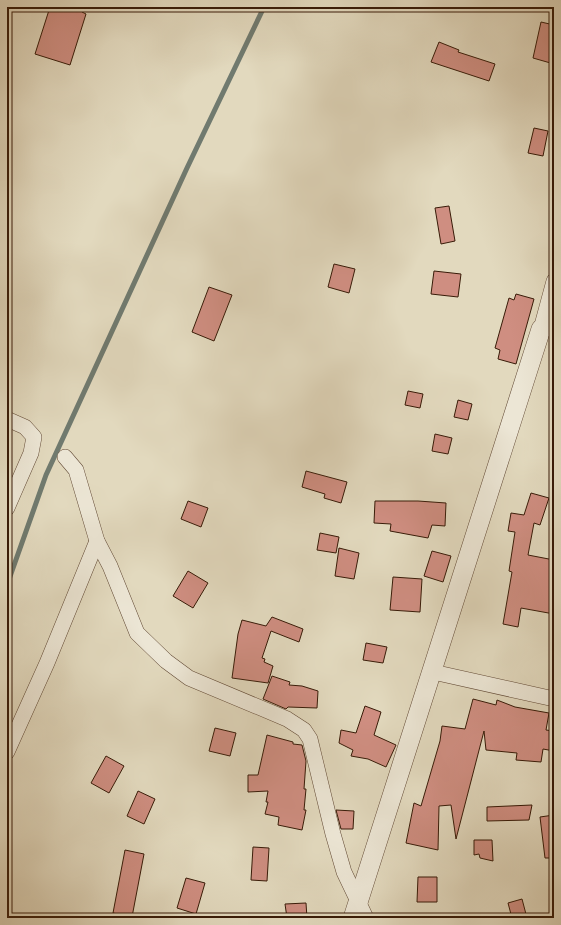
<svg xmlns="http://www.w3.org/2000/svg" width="561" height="925" font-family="'IM FELL DW Pica',serif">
<rect width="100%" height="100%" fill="#e2d9be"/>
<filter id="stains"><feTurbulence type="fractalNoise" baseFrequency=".005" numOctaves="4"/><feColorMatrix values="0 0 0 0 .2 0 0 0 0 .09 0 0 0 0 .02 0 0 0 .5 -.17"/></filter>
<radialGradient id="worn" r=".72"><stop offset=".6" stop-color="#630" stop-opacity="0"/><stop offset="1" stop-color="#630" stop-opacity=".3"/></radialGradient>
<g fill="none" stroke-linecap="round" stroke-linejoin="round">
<polyline stroke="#707a6f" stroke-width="5" points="7,585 46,475 187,168 264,7"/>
</g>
<g fill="#cf8e81" stroke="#381b08">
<polygon points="50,7 83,7 82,12 86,14 70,65 35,54"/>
<polygon points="541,22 554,25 554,64 533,58"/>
<polygon points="439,42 459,50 458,52 495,64 489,81 431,62"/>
<polygon points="534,128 548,131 543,156 528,153"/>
<polygon points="449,206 455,241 441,244 435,208"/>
<polygon points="334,264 355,269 349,293 328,287"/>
<polygon points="434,271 461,274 458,297 431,294"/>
<polygon points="209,287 232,295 214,341 192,332"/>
<polygon points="516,294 534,299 516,364 498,359 500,350 495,348 509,298 514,300"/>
<polygon points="408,391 423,394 420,408 405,405"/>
<polygon points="458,400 472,404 468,420 454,417"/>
<polygon points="435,434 452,438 448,454 432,451"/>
<polygon points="306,471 347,482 341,503 324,498 325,494 302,487"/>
<polygon points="531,493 549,498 540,525 534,523 528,555 554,560 554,614 521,608 518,627 503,624 512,572 509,571 515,532 508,531 511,513 524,515"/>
<polygon points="188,501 208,508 201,527 181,519"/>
<polygon points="375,501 418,501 446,503 445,526 432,525 428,538 390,531 391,524 374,523"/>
<polygon points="320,533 339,537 336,553 317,550"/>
<polygon points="339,548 359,553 354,579 335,576"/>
<polygon points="432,551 451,556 443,582 424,576"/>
<polygon points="188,571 208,583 193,608 173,596"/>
<polygon points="393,577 422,579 420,612 390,610"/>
<polygon points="272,617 303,629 299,642 271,631 262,658 265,659 264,662 273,666 268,683 232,678 238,634 242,620 266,626"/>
<polygon points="366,643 387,647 383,663 363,660"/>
<polygon points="272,676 290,682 289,685 302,686 318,691 317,708 288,707 286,709 263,699"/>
<polygon points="473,699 496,705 497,700 515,707 549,713 546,730 554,731 554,751 543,749 541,762 516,760 517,753 486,750 484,731 456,839 451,805 439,806 438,850 406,843 414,803 421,806 440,741 442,726 465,729"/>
<polygon points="365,706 381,712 374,735 396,745 386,767 368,759 351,756 353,750 339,743 341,730 356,733"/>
<polygon points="215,728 236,733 230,756 209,751"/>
<polygon points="267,735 293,742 293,744 302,745 306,761 304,789 306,789 304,810 306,810 302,830 278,825 279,817 265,814 268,802 266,802 268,791 248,792 248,775 258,775"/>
<polygon points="106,756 124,766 109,793 91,783"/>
<polygon points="138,791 155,799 144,824 127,816"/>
<polygon points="532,805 529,820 487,821 487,807"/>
<polygon points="336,810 354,811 353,829 341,829"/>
<polygon points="554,815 554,858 545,858 540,817"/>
<polygon points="474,840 492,840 493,861 480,858 479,854 474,855"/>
<polygon points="253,847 269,848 267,881 251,880"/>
<polygon points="125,850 144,854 132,917 113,913"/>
<polygon points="418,877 437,877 437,902 417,902"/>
<polygon points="186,878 205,883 196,914 177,908"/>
<polygon points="522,899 527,918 512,918 508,903"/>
<polygon points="306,903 307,918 287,918 285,904"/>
</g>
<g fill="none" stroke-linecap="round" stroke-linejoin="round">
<defs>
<g id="minor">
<polyline points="541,329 554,281"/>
<polyline points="7,419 25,427 34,437 31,453 7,508"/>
<polyline points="65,457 76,470 97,541 110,566 137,633 166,661 189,678 287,719 304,730 310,739 333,834 344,872 366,918"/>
<polyline points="433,672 554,699"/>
<polyline points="7,752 47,663 97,541"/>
</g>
<polyline id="tertiary" points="353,918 541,329 554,324"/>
</defs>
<use href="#minor" stroke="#624a36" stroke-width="16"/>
<use href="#tertiary" stroke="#624a36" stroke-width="20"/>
<use href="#minor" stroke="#ece6d5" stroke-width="15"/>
<use href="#tertiary" stroke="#ece6d5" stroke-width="19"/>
</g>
<rect width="561" height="925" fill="none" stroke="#e2d9be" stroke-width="24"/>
<rect x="8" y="8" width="545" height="909" fill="none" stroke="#381b08" stroke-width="2"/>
<rect x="12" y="12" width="537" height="901" fill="none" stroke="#381b08"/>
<rect width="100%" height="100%" filter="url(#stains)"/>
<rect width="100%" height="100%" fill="url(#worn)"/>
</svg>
